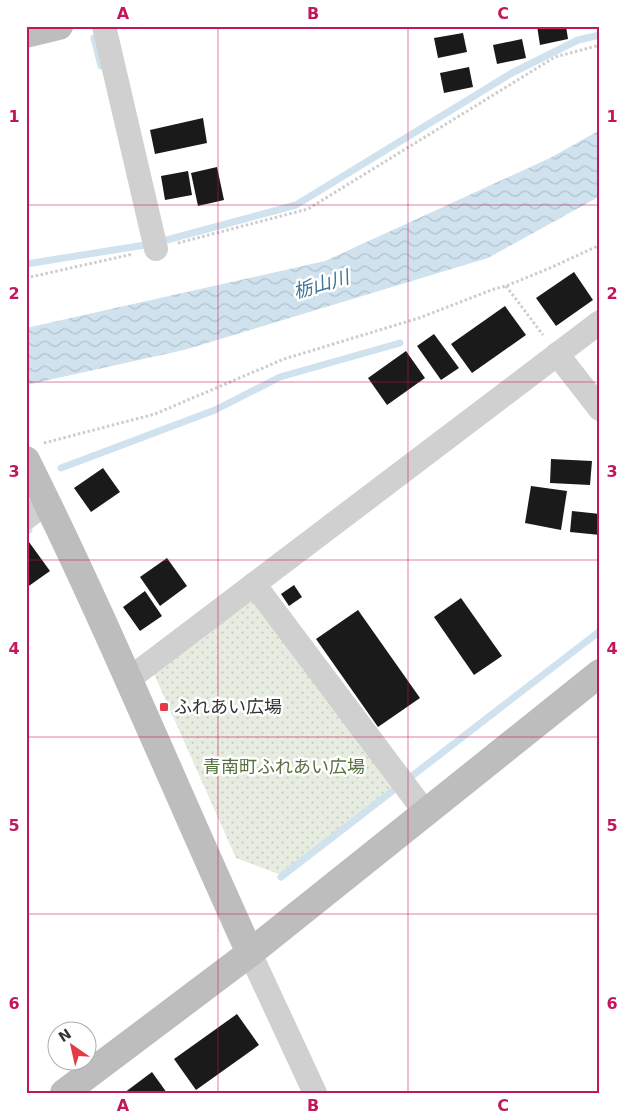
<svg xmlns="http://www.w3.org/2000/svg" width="626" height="1119" font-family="'DejaVu Sans','Noto Sans JP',sans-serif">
<defs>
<pattern id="park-dots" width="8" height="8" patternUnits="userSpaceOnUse" patternTransform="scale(1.25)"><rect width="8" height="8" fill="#e6ecdf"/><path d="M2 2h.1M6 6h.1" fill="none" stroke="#c6cbc0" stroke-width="1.8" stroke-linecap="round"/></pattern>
<pattern id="water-waves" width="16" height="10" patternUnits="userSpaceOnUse" patternTransform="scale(1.25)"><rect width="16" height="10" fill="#cfe2ee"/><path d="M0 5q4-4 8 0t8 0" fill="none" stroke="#b2c2cd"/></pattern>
</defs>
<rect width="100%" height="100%" fill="#fff"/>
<polygon fill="url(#park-dots)" points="258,595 399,785 281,875 236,858 154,674"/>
<polygon fill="url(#water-waves)" points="600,130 600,196 488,258 184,350 26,385 26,328 325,261 550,158"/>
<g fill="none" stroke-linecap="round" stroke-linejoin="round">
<g stroke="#cfe2ee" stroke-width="7">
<polyline points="94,38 101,66"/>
<polyline points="159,242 296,205 512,73 578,40 600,35"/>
<polyline points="26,264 145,245"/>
<polyline points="61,468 215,410 280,377 400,343"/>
<polyline points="26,532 29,530"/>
<polyline points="281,877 600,631"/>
</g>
</g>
<g fill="#1a1a1a">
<polygon points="537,26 566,26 568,39 540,45"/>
<polygon points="463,33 467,52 438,58 434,38"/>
<polygon points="522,39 526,58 497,64 493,45"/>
<polygon points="469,67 473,87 444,93 440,73"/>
<polygon points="203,118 207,143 155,154 150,130"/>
<polygon points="217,167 224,200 198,206 191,173"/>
<polygon points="188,171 192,195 165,200 161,176"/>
<polygon points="574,272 593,300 556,326 536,298"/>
<polygon points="505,306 526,335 472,373 451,344"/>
<polygon points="434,334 459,368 441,380 417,346"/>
<polygon points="406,351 425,378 387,405 368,378"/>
<polygon points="551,459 592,461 590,485 550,483"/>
<polygon points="103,468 120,492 91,512 74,488"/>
<polygon points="531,486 567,491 561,530 525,523"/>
<polygon points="572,511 600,514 600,535 570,532"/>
<polygon points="29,542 50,571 26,588 26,544"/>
<polygon points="167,558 187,586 160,606 140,577"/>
<polygon points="294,585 302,597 289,606 281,594"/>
<polygon points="145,591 162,616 140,631 123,607"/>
<polygon points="461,598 502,656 474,675 434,617"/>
<polygon points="358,610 420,698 378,727 316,639"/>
<polygon points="237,1014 259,1045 196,1090 174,1059"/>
<polygon points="152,1072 167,1093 124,1093"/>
</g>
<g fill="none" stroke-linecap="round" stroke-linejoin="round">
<g stroke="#cdcdcd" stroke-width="3" stroke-dasharray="2.5 2.5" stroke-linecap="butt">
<polyline points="178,243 308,209 555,57 600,45"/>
<polyline points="26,278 133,254"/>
<polyline points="506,286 543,335"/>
<polyline points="44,443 155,414 284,359 419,318 494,289 506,286 550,268 600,245"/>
</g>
<g stroke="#d0d0d0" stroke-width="24">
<polyline points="104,26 156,249"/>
<polyline points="557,354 600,409"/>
<polyline points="26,518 47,502"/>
<polyline points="254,584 425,812"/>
<polyline points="129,679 600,322"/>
<polyline points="250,953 315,1093"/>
</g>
<g stroke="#bdbdbd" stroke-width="28">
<polyline points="26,34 59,26"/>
<path d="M26,460C107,622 175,789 250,953"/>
<polyline points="64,1093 250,953 600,673"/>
</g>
</g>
<path fill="none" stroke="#c2185b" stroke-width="1" stroke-opacity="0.55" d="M218,26V1093M408,26V1093M26,205H600M26,382H600M26,560H600M26,737H600M26,914H600"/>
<rect fill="#e63946" stroke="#fff" stroke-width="2" x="159" y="702" width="10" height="10" rx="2.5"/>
<g text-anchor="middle" stroke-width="5" stroke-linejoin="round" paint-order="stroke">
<g font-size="18" fill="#333" stroke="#fff" text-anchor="start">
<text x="174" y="713">ふれあい広場</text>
</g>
<g font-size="18" fill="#56703f" stroke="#fff">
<text x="284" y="773">青南町ふれあい広場</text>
</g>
<g font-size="19" font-style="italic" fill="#3f7597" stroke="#fff">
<text transform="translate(321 284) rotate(-16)" y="7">栃山川</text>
</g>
</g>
<rect width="626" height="1119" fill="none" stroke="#ffffff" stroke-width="55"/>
<g transform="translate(72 1046) rotate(326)"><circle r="24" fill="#ffffff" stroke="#adadad"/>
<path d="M0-4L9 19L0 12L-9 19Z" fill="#e63946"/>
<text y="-8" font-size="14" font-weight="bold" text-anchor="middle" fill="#333333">N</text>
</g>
<rect x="28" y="28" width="570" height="1064" fill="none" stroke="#c2185b" stroke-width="2"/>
<g font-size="16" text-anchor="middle" font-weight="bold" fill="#c2185b">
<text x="123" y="19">A</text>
<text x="313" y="19">B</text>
<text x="503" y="19">C</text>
<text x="14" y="122">1</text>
<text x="612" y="122">1</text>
<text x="14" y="299">2</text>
<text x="612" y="299">2</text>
<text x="14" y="477">3</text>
<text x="612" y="477">3</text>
<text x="14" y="654">4</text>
<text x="612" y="654">4</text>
<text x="14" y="831">5</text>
<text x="612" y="831">5</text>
<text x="14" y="1009">6</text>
<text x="612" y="1009">6</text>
<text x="123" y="1111">A</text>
<text x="313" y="1111">B</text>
<text x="503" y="1111">C</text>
</g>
</svg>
